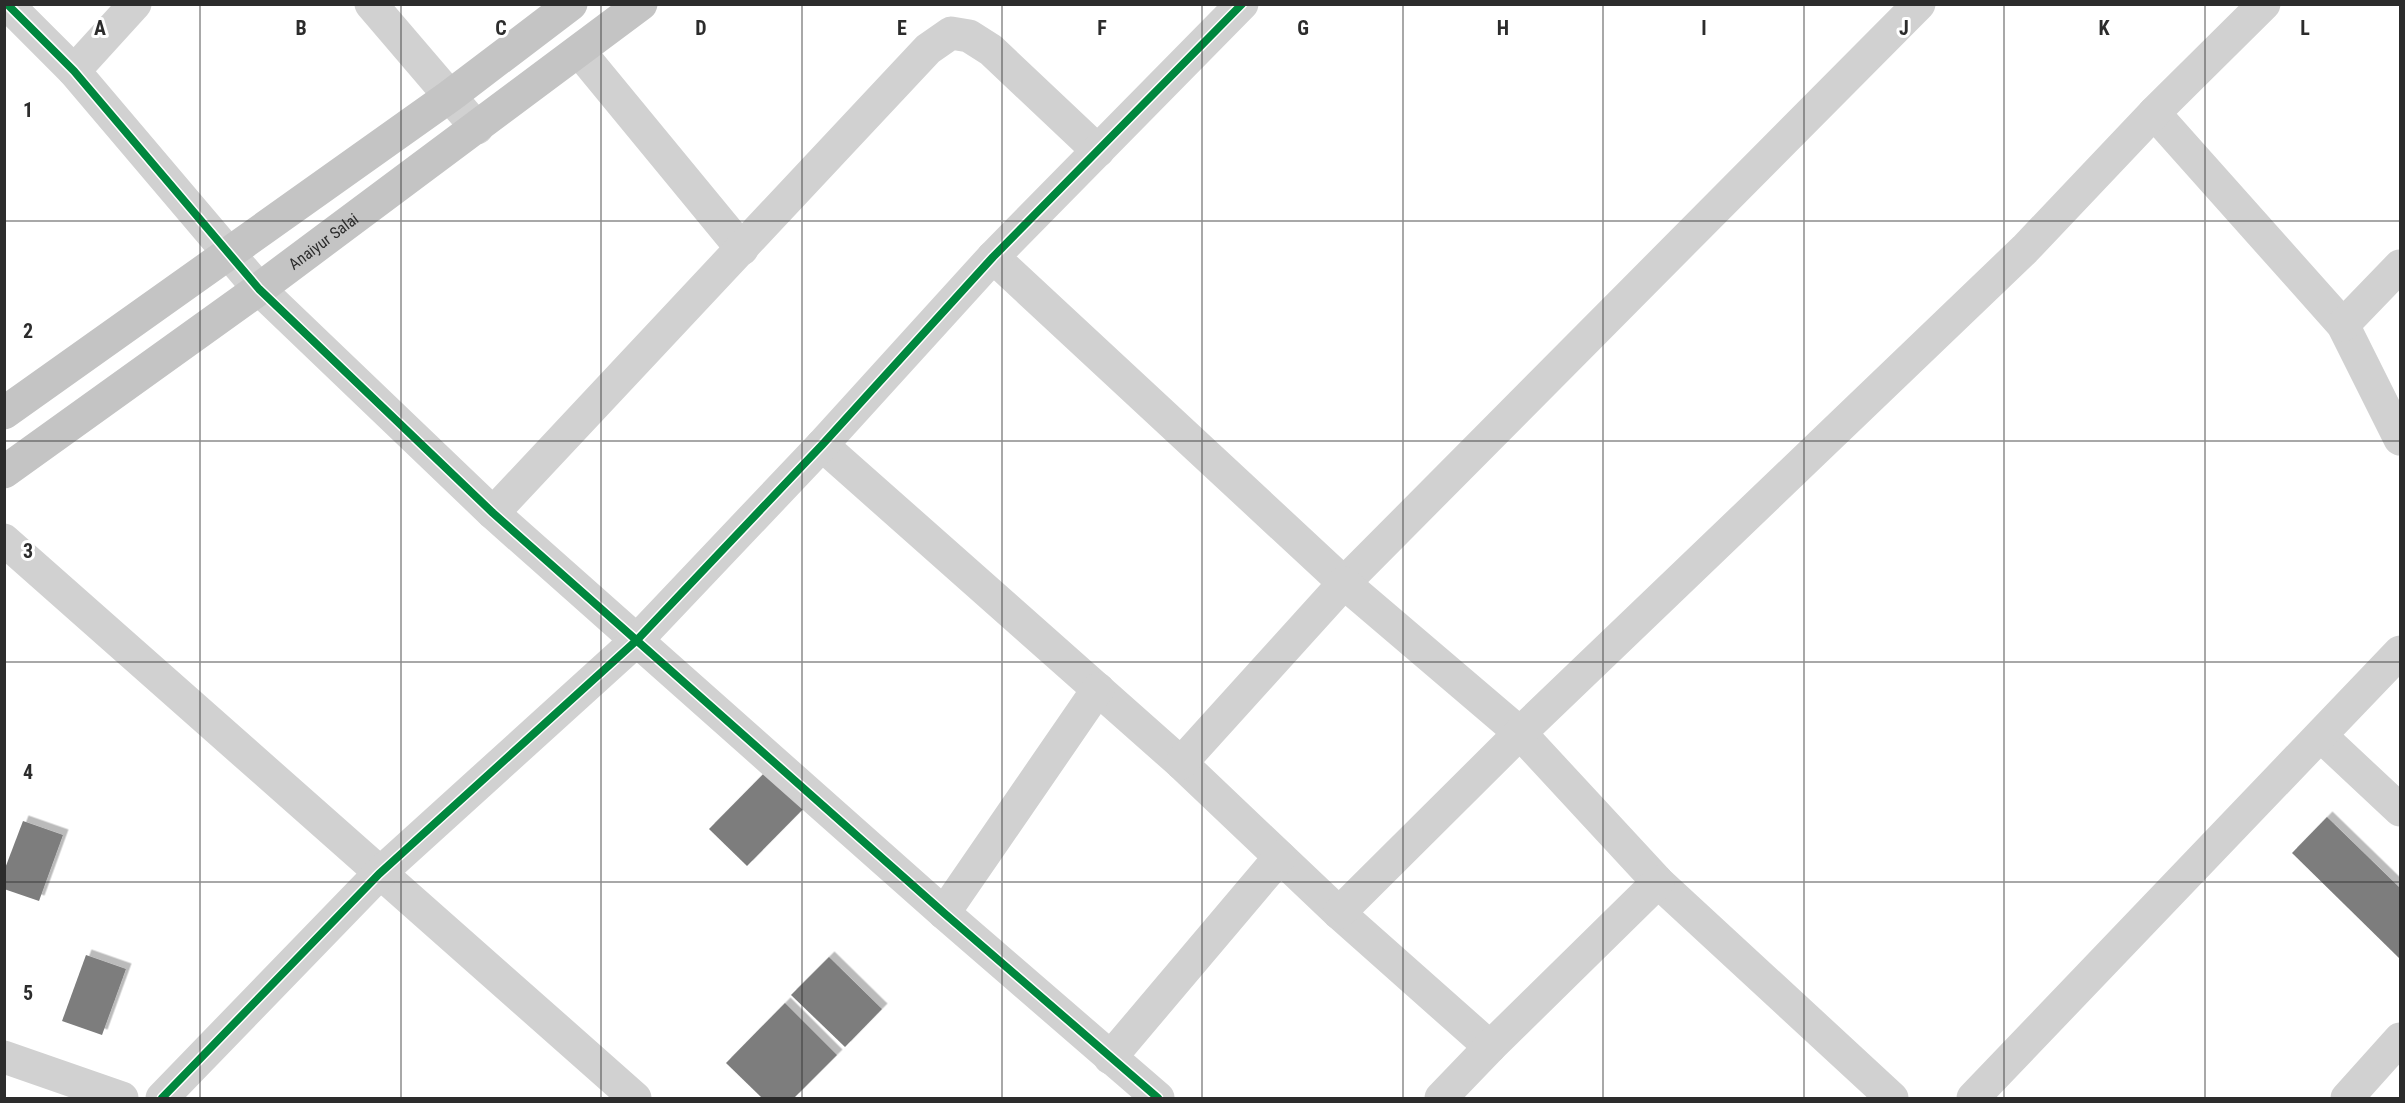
<svg xmlns="http://www.w3.org/2000/svg" width="2405" height="1103" font-family="'Roboto Condensed',sans-serif">
<defs>
<filter id="shadow"><feDropShadow dx="5.5" dy="-5.5" stdDeviation="0" flood-color="#0004"/></filter>
</defs>
<rect width="100%" height="100%" fill="#fff"/>
<g fill="#7d7d7d" filter="url(#shadow)">
<polygon points="772,765 810,802 747,866 709,829"/>
<polygon points="2327,817 2400,888 2400,959 2292,853"/>
<polygon points="23,821 63,835 39,901 4,889 4,871"/>
<polygon points="86,955 126,969 102,1035 62,1021"/>
<polygon points="829,957 882,1009 845,1047 791,995"/>
<polygon points="785,1003 837,1055 794,1098 762,1098 726,1063"/>
</g>
<g fill="none" stroke-linecap="round" stroke-linejoin="round">
<g stroke="#d1d1d1" stroke-width="33">
<polyline points="7,4 74,71 259,289 493,513 944,913 1158,1098"/>
<polyline points="371,4 477,128"/>
<polyline points="579,51 742,249"/>
<polyline points="74,71 135,4"/>
<polyline points="2154,113 2343,325 2400,439"/>
<polyline points="993,257 1344,583 1919,4"/>
<polyline points="2343,325 2400,266"/>
<polyline points="822,445 1181,763 1339,913 1490,1047"/>
<polyline points="493,513 928,49 951,33 969,36 991,50 1098,151"/>
<polyline points="4,540 635,1098"/>
<polyline points="2321,736 2400,810"/>
<polyline points="1181,763 1344,583 1520,733 1658,882 1892,1098"/>
<polyline points="944,913 1098,689"/>
<polyline points="1339,913 1520,733 2025,249 2154,113 2264,4"/>
<polyline points="4,1057 122,1098"/>
<polyline points="1110,1058 1280,857"/>
<polyline points="162,1098 379,874 637,640 822,445 993,257 1242,4"/>
<polyline points="1441,1098 1490,1047 1658,882"/>
<polyline points="1973,1098 2400,652"/>
<polyline points="2347,1098 2400,1039"/>
</g>
<g stroke="#c4c4c4" stroke-width="33">
<polyline points="4,413 450,96 571,4"/>
<path id="s1" d="M4,472L259,289L641,4"/>
</g>
<defs>
<g id="cycleway">
<polyline points="7,4 74,71 259,289 493,513 944,913 1158,1098"/>
<polyline points="162,1098 379,874 637,640 822,445 993,257 1242,4"/>
</g>
</defs>
<use href="#cycleway" stroke="#fff" stroke-width="11"/>
<use href="#cycleway" stroke="#00873e" stroke-width="8"/>
</g>
<path fill="none" stroke="#2c2c2c" stroke-width="1.5" stroke-opacity="0.55" d="M200,4V1098M401,4V1098M601,4V1098M802,4V1098M1002,4V1098M1202,4V1098M1403,4V1098M1603,4V1098M1804,4V1098M2004,4V1098M2205,4V1098M4,221H2400M4,441H2400M4,662H2400M4,882H2400"/>
<g text-anchor="middle" stroke-width="6" stroke-linejoin="round" paint-order="stroke">
<g font-size="16" fill="#2c2c2c" stroke="#fff">
<text dy="6" stroke="none"><textPath href="#s1" startOffset="394">Anaiyur Salai</textPath></text>
</g>
</g>
<g font-size="20" text-anchor="middle" font-weight="bold" fill="#2c2c2c" stroke="#fff" stroke-width="6" stroke-linejoin="round" paint-order="stroke">
<text x="100" y="35">A</text>
<text x="301" y="35">B</text>
<text x="501" y="35">C</text>
<text x="701" y="35">D</text>
<text x="902" y="35">E</text>
<text x="1102" y="35">F</text>
<text x="1303" y="35">G</text>
<text x="1503" y="35">H</text>
<text x="1704" y="35">I</text>
<text x="1904" y="35">J</text>
<text x="2104" y="35">K</text>
<text x="2305" y="35">L</text>
<text x="28" y="117">1</text>
<text x="28" y="338">2</text>
<text x="28" y="558">3</text>
<text x="28" y="779">4</text>
<text x="28" y="1000">5</text>
</g>
<rect width="2405" height="1103" fill="none" stroke="#2c2c2c" stroke-width="12"/>
</svg>
